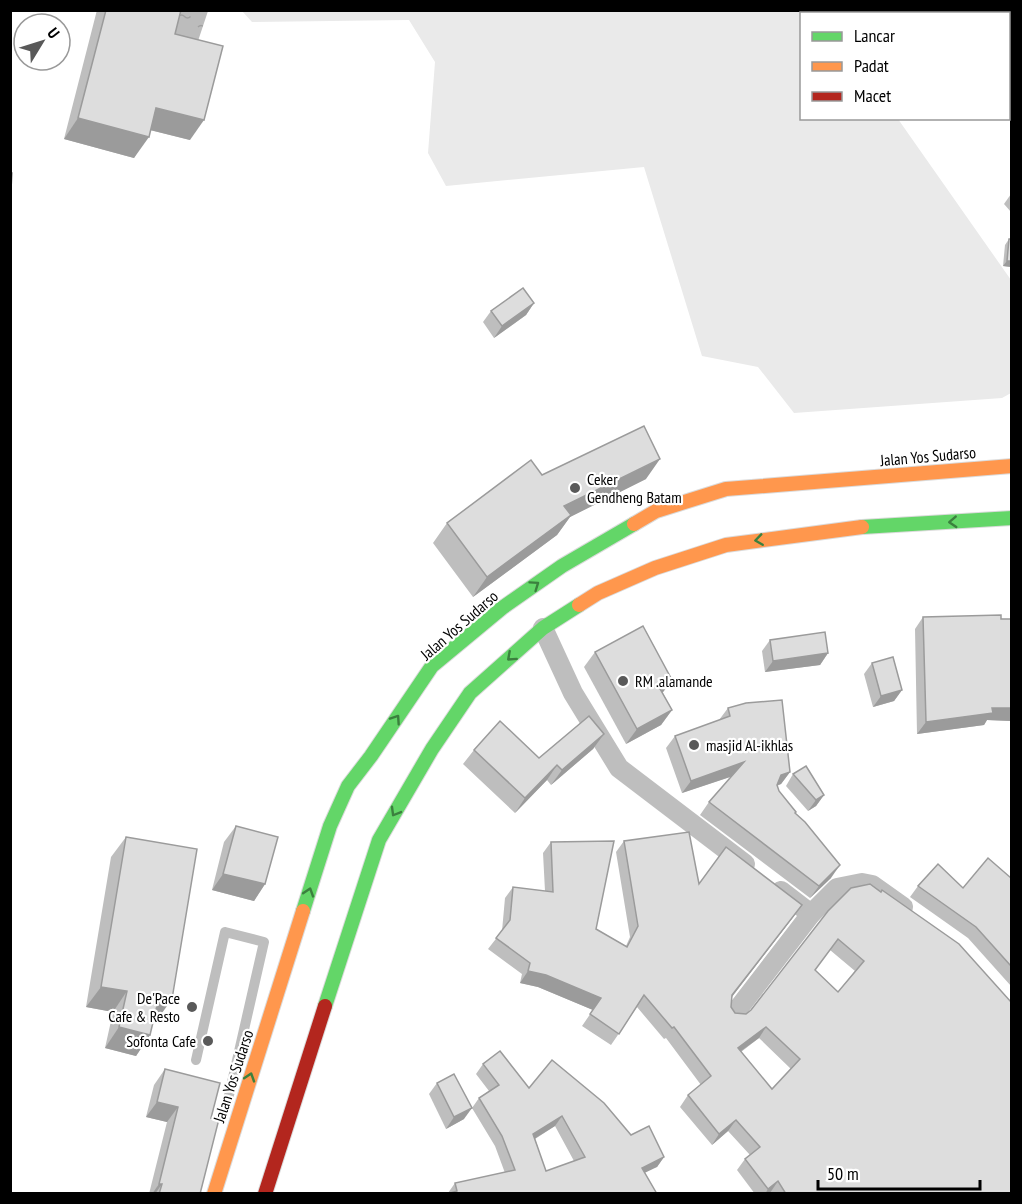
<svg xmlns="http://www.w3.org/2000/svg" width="1022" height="1204" font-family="'PT Sans Narrow',sans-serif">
<defs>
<pattern id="water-ripples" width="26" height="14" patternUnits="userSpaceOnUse" patternTransform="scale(1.5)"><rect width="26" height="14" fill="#bcbcbc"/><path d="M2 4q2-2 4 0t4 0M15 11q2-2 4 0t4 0" fill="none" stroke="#a0a0a0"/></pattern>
</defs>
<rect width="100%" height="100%" fill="#fff"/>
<polygon fill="#eaeaea" points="242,11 822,11 824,13 802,14 802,118 898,119 1011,280 1011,393 1002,398 794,413 758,367 702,356 644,167 446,186 428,153 435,62 409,20 252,22"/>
<polygon fill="url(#water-ripples)" points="181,11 208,11 197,44 173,36"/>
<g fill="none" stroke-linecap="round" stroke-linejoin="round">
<defs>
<g id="fast">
<polyline points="862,527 1012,518"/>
<polyline points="303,911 330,826 348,786 371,756 432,666 502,608 562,566 634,524"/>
<polyline points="325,1006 379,840 432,749 470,693 543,628 579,605"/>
</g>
<g id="slow">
<polyline points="634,524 656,511 726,489 1012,466"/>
<polyline points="579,605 598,593 655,568 726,545 862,527"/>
<polyline points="214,1194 303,911"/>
</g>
<polyline id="jam" points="265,1194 325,1006"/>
</defs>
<use href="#fast" stroke="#dbdbdb" stroke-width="16"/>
<use href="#slow" stroke="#dbdbdb" stroke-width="16"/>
<use href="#jam" stroke="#dbdbdb" stroke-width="16"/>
<polyline stroke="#bebebe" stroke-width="10" points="196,1060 225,932 264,942 227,1104"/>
<g stroke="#bebebe" stroke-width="20">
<polyline points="543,628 573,693 619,768 745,864"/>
<polyline points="781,891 811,914"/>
<polyline points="734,1014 811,914 837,888 862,883 872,885 903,907"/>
</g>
<use href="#fast" stroke="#63d668" stroke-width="14"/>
<use href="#slow" stroke="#ff974d" stroke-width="14"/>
<use href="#jam" stroke="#b3261e" stroke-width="14"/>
</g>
<g fill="#bebebe" fill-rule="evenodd">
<polygon points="97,10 181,10 175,34 190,140 150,130 134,158 64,139"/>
<polygon points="1011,194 1011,212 1004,204"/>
<polygon points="1009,239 1011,267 1003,266 1005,245"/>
<polygon points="534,303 526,315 494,338 483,322 491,311"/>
<polygon points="542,475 646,479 570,517 557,535 473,597 433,543 447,523"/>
<polygon points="923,617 1011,619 1011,721 987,720 984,725 917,734 915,629"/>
<polygon points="770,640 828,653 820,665 765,672 762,651"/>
<polygon points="595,652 663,693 672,710 661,725 626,744 584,667"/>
<polygon points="872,663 902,690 894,701 873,707 864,674"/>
<polygon points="728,708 790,772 781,784 777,786 779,791 796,812 795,813 831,878 810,898 700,815 709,802 733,776 682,793 666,748 675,736 719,720"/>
<polygon points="604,734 593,749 551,785 547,780 515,813 463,764 474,750 539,758"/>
<polygon points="793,774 824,795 816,806 808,811 786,786"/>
<polygon points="236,826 265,884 254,901 212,890 224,842"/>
<polygon points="126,837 157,1020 154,1019 150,1035 136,1056 105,1048 113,1012 86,1007 111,857"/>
<path d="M624,841L699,884L794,916L732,997L731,1007L735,1013L746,1014L751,1010L851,888L1011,1194H770V1193L769,1194H755L737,1170L745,1159L750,1155L728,1131L712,1145L680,1107L688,1095L701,1085L666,1038L664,1039L637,1007L611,1045L582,1026L593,1010L538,987L520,983L522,974L488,949L502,931L505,898L513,887L545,891L543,853L551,842L596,929L626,946L630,937L616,852ZM830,950L855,971L838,992L815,970ZM759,1038L791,1069L772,1089L741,1052Z"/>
<polygon points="1011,878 1011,986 968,938 910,897 918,886 963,888"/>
<path d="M483,1064L529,1088L631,1135L664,1157L657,1167L448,1193L455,1183L505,1173L495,1146L472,1108L479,1098L489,1091L476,1074ZM555,1126L574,1161L546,1171L535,1139Z"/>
<polygon points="165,1069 211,1118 200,1194 149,1194 167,1122 146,1117 154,1085"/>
<polygon points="437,1083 464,1119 446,1129 429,1094"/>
</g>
<g fill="#9b9b9b">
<polygon points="1008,33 1011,34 1011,44 1008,43"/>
<polygon points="1008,85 1011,86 1011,97 1008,96"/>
<polygon points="156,108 204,120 190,140 142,128"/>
<polygon points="78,118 149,137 134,158 64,139"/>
<polygon points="1007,261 1011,261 1011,267 1003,266"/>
<polygon points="534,303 526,315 494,338 502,326"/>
<polygon points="660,459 646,479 570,517 557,535 473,597 487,577 564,506"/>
<polygon points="828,653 820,665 765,672 773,661"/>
<polygon points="672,680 661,695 659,687"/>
<polygon points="902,690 894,701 873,707 881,696"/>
<polygon points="992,708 1011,708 1011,721 987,720 984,725 917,734 926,722"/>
<polygon points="672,710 661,725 626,744 637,729"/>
<polygon points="604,734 593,749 551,785 562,770"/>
<polygon points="744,762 736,775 682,793 691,781"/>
<polygon points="557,765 547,780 515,813 525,798"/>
<polygon points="790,772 781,784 772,787 781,775"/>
<polygon points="824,795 816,806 808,811 816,800"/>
<polygon points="840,865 831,878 810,898 819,886"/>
<polygon points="223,874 265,884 254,901 212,890"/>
<polygon points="802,905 794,916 724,1007 732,995"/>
<polygon points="528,971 546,975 601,998 593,1010 538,987 520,983"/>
<polygon points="101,987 127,991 113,1012 86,1007"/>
<polygon points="159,997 172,999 157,1020 144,1017"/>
<polygon points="119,1027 150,1035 136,1056 105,1048"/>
<polygon points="766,1027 759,1038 730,1059 738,1048"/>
<polygon points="157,1102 178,1107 167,1122 146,1117"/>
<polygon points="472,1108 464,1119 446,1129 454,1117"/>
<polygon points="562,1116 555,1126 526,1144 533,1134"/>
<polygon points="736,1120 728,1131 712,1145 719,1134"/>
<polygon points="664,1157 657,1167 634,1178 642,1168"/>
<polygon points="778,1181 770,1193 765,1194 768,1189"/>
<polygon points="159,1184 162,1184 155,1194 152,1194"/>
</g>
<g fill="#ddd" stroke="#9b9b9b" stroke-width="1.5" fill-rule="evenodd">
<polygon points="106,10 181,10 175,34 223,46 204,120 156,108 149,137 78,118"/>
<polygon points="957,10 1011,10 1011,34 1008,33 1008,14 954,14"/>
<polygon points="1008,64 1011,66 1011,86 1008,85"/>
<polygon points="10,173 12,173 10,205"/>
<polygon points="1009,239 1011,239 1011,261 1007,261"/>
<polygon points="523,288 534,303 502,326 491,311"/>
<polygon points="644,426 660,459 564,506 571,515 487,577 447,523 531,460 542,475"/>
<polygon points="1001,615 1001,619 1011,619 1011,708 992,708 993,713 926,722 923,617"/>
<polygon points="643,626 672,680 659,687 672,710 637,729 595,652"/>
<polygon points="825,632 828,653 773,661 770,640"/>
<polygon points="893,657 902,690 881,696 872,663"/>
<polygon points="782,700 790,772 781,775 777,785 779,791 796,812 795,813 805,822 840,865 819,886 709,802 744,762 691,781 675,736 730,716 728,708 746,703"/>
<polygon points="589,716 604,734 562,770 557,765 525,798 474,750 500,721 539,758"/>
<polygon points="806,766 824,795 816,800 793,774"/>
<polygon points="236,826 278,837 265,884 223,874"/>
<path d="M689,832L699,884L726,847L802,905L732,995L731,1007L735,1013L746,1014L751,1010L828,911L851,888L870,884L881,892L882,890L959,944L1011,1002V1194H786L778,1181L768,1189L745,1159L760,1147L736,1120L719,1134L688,1095L711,1076L674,1027L672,1028L644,995L619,1034L590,1014L601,998L546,975L528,971L530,963L496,938L510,920L513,887L553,892L551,842L614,841L596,929L627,947L638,926L624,841ZM838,939L864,961L838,992L815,970ZM766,1027L800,1059L772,1089L738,1048Z"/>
<polygon points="126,837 197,849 172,999 159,997 150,1035 119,1027 127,991 101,987"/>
<polygon points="988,858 1011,878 1011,966 976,927 918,886 938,864 963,888"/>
<path d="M500,1051L529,1088L552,1060L604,1103L631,1135L649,1126L664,1157L642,1168L657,1194H447L457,1191L455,1183L515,1170L502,1136L479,1098L499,1085L483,1064ZM562,1116L585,1157L546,1171L533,1134Z"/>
<polygon points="165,1069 220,1083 211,1118 219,1119 200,1194 159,1194 162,1184 159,1184 178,1107 157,1102"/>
<polygon points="454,1074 472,1108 454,1117 437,1083"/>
</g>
<defs><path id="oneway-chevron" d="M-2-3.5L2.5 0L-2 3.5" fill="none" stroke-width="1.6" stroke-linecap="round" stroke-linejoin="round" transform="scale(1.5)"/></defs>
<g stroke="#3b803e">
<use href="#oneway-chevron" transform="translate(953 522) rotate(177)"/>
<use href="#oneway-chevron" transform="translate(759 540) rotate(172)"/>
<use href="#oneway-chevron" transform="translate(535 585) rotate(-35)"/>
<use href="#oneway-chevron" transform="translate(511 657) rotate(138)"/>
<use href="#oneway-chevron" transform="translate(396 719) rotate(-56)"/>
<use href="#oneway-chevron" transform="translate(395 812) rotate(120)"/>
<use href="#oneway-chevron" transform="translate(309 892) rotate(-72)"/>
<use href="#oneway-chevron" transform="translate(250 1077) rotate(-72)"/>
</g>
<g fill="#595959" stroke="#fff" stroke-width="2">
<circle cx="575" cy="488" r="6"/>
<circle cx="623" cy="681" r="6"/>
<circle cx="694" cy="745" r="6"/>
<circle cx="192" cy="1007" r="6"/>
<circle cx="208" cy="1041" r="6"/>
</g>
<g text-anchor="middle" stroke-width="4.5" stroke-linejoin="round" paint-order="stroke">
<g font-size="16" fill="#000" stroke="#fff">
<text transform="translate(928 456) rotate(-5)" y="6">Jalan Yos Sudarso</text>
<text transform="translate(459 625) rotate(-41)" y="6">Jalan Yos Sudarso</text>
<text transform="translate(233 1076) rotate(-72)" y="6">Jalan Yos Sudarso</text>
</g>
<g font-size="16" fill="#000" stroke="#fff" text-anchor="start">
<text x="587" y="485">Ceker<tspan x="587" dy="18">Gendheng Batam</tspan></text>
<text x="635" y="687">RM .alamande</text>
<text x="706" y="751">masjid Al-ikhlas</text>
<text x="180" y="1004" text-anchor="end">De'Pace<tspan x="180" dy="18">Cafe &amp; Resto</tspan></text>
<text x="196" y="1047" text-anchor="end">Sofonta Cafe</text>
</g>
</g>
<rect width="1022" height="1204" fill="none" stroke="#000000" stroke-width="24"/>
<rect x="800" y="12" width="210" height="108" fill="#ffffff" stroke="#999999" stroke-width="1.5"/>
<rect x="812" y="32" width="30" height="9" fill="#63d668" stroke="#999999" stroke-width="1.5"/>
<text x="854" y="42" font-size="18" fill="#000000">Lancar</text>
<rect x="812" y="62" width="30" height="9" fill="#ff974d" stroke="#999999" stroke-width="1.5"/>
<text x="854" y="72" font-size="18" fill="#000000">Padat</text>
<rect x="812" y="92" width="30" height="9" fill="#b3261e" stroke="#999999" stroke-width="1.5"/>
<text x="854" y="102" font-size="18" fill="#000000">Macet</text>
<g transform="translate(42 42) rotate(52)"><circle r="28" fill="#ffffff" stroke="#999999" stroke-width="1.5"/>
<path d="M0-4.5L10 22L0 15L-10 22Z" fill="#595959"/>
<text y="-9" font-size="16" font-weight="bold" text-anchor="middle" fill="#000000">U</text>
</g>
<path d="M818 1180v9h162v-9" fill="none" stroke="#000000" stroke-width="3"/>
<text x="827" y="1180" font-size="18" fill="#000000" stroke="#ffffff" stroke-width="4.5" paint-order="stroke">50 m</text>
</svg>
